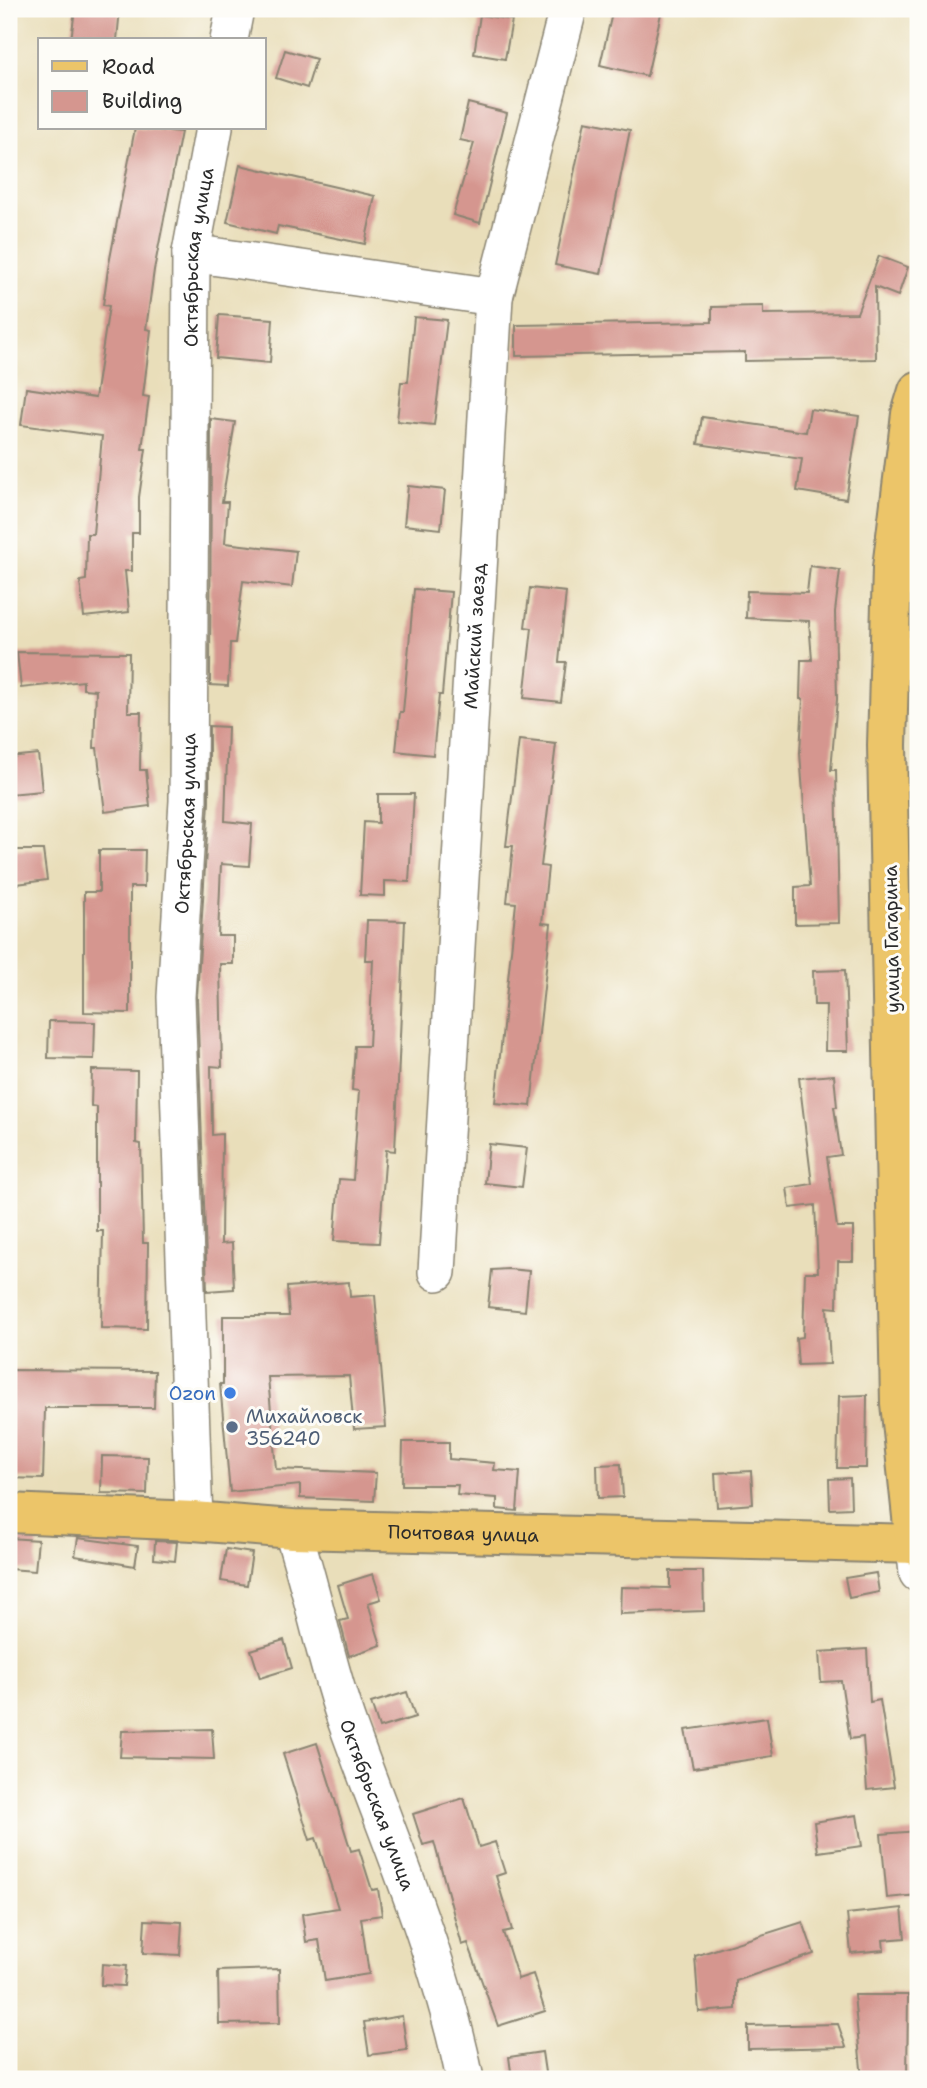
<svg xmlns="http://www.w3.org/2000/svg" width="927" height="2088" font-family="'Shantell Sans',sans-serif">
<rect width="100%" height="100%" fill="#fdfcf7"/>
<filter id="ink" filterUnits="userSpaceOnUse"><feTurbulence type="fractalNoise" baseFrequency=".0143" numOctaves="2"/><feDisplacementMap in="SourceGraphic" scale="14" xChannelSelector="R" yChannelSelector="G"/><feConvolveMatrix kernelMatrix="1 2 1 2 8 2 1 2 1" color-interpolation-filters="sRGB"/></filter>
<filter id="wash" filterUnits="userSpaceOnUse"><feTurbulence type="fractalNoise" baseFrequency=".00686" numOctaves="4" result="noise"/><feDisplacementMap in="SourceGraphic" scale="28" xChannelSelector="R" yChannelSelector="G"/><feGaussianBlur stdDeviation="1.57" result="paint"/><feColorMatrix in="noise" values="0 0 0 0 0 0 0 0 0 0 0 0 0 0 0 0 0 1.4 0 .05"/><feComposite in="paint" operator="in"/></filter>
<g filter="url(#wash)">
<rect width="100%" height="100%" fill="#e9deba"/>
<g id="blocks">
<g fill="#d5968f">
<polygon points="75,9 120,9 117,40 71,40"/>
<polygon points="613,9 662,9 647,76 600,65"/>
<polygon points="480,15 512,20 505,59 474,54"/>
<polygon points="285,50 316,59 307,88 276,78"/>
<polygon points="468,103 507,113 480,223 453,215 474,143 460,140"/>
<polygon points="585,121 630,130 601,274 555,265"/>
<polygon points="135,128 181,132 154,270 146,329 151,330 143,396 149,397 142,449 146,449 139,497 139,533 132,533 132,571 125,571 129,612 84,617 80,581 86,580 87,534 93,534 102,436 21,425 26,388 95,398 109,306 103,305 108,269"/>
<polygon points="240,165 375,196 365,244 278,226 276,234 227,222"/>
<polygon points="879,256 908,267 898,296 875,287 876,359 745,361 745,352 516,356 516,325 712,322 712,307 763,306 763,314 857,313"/>
<polygon points="219,315 273,319 270,363 216,358"/>
<polygon points="414,317 447,320 434,425 397,421 401,382 408,382"/>
<polygon points="810,409 859,416 846,499 797,491 802,459 698,444 702,417 806,432"/>
<polygon points="211,419 235,422 222,502 228,502 225,543 296,551 292,587 243,581 235,643 230,643 228,686 210,685"/>
<polygon points="408,486 445,490 441,529 404,525"/>
<polygon points="810,566 840,570 835,612 837,699 831,770 836,770 839,923 795,924 795,887 810,886 800,753 803,699 800,699 801,660 812,660 809,621 746,618 747,591 807,593"/>
<polygon points="530,588 566,592 559,662 566,662 561,702 524,698 532,628 525,627"/>
<polygon points="414,589 451,592 442,695 439,695 433,755 396,751 400,712 403,712"/>
<polygon points="17,652 129,653 128,712 141,712 140,770 146,770 150,806 105,812 97,748 94,748 96,690 83,689 83,681 21,688"/>
<polygon points="209,726 228,727 225,821 252,824 249,866 221,864 218,936 233,936 233,964 220,964 222,1067 211,1066 212,1135 222,1134 221,1244 232,1243 234,1289 207,1291 197,997 209,802"/>
<polygon points="519,740 556,744 541,866 548,867 542,923 551,924 531,1106 495,1103 516,903 507,902 513,846 506,846"/>
<polygon points="38,754 42,791 9,794 9,757"/>
<polygon points="378,794 414,794 409,882 385,881 385,896 360,895 364,822 378,823"/>
<polygon points="9,850 43,850 47,880 9,885"/>
<polygon points="99,850 145,850 144,887 130,887 130,1013 84,1012 84,892 99,892"/>
<polygon points="912,913 918,913 918,985 914,985"/>
<polygon points="367,920 405,921 395,1151 386,1150 379,1243 334,1241 339,1179 353,1180 359,1091 352,1090 355,1046 369,1046 373,960 365,960"/>
<polygon points="845,970 848,1051 825,1051 826,1005 814,1005 813,971"/>
<polygon points="49,1021 95,1022 94,1059 48,1058"/>
<polygon points="92,1070 137,1071 136,1143 141,1144 143,1243 148,1243 147,1329 101,1328 103,1231 97,1231 97,1107 91,1106"/>
<polygon points="834,1075 837,1107 834,1107 841,1155 827,1157 837,1227 853,1227 853,1261 838,1261 837,1308 827,1307 830,1364 798,1365 796,1338 803,1337 805,1272 818,1272 815,1205 790,1208 787,1188 812,1184 799,1078"/>
<polygon points="489,1144 527,1148 522,1187 485,1183"/>
<polygon points="508,1269 529,1271 525,1311 488,1307 492,1270"/>
<polygon points="349,1282 350,1297 375,1295 386,1427 354,1429 349,1376 268,1377 276,1469 376,1473 374,1501 300,1498 300,1485 230,1492 220,1384 223,1384 223,1316 289,1316 287,1287"/>
<polygon points="9,1370 155,1371 154,1408 45,1408 43,1479 9,1478"/>
<polygon points="867,1395 866,1468 837,1468 839,1396"/>
<polygon points="403,1442 449,1442 449,1459 495,1463 494,1470 520,1472 517,1511 497,1509 497,1498 457,1495 458,1485 402,1485"/>
<polygon points="102,1456 148,1457 147,1494 101,1493"/>
<polygon points="621,1464 623,1497 598,1498 597,1465"/>
<polygon points="751,1471 753,1504 717,1507 715,1473"/>
<polygon points="850,1478 851,1508 830,1509 829,1479"/>
<polygon points="9,1538 38,1540 35,1571 9,1569"/>
<polygon points="78,1538 138,1546 135,1566 75,1556"/>
<polygon points="155,1541 177,1542 175,1561 154,1559"/>
<polygon points="226,1549 252,1553 247,1585 221,1581"/>
<polygon points="670,1571 703,1571 704,1611 620,1614 621,1587 670,1588"/>
<polygon points="876,1573 879,1592 849,1598 845,1578"/>
<polygon points="373,1574 381,1599 368,1603 381,1645 349,1656 340,1621 348,1619 338,1585"/>
<polygon points="284,1640 292,1668 260,1678 251,1650"/>
<polygon points="867,1649 870,1702 880,1700 894,1787 867,1790 863,1737 850,1739 841,1681 821,1682 819,1652"/>
<polygon points="407,1692 415,1717 379,1728 371,1703"/>
<polygon points="767,1718 773,1756 693,1768 685,1730"/>
<polygon points="212,1729 214,1759 120,1757 122,1731"/>
<polygon points="317,1743 351,1851 359,1849 372,1890 378,1889 382,1915 361,1918 369,1974 325,1981 319,1940 306,1942 302,1914 338,1908 316,1838 310,1840 283,1754"/>
<polygon points="464,1798 479,1847 495,1842 505,1873 496,1876 512,1930 503,1932 518,1979 533,1974 545,2011 498,2026 468,1943 462,1945 434,1842 423,1845 413,1814"/>
<polygon points="857,1815 862,1846 818,1852 814,1822"/>
<polygon points="918,1831 918,1895 887,1898 881,1834"/>
<polygon points="902,1908 905,1938 883,1940 884,1950 851,1953 847,1914"/>
<polygon points="145,1920 182,1922 180,1955 143,1953"/>
<polygon points="803,1922 814,1954 736,1981 736,2009 699,2012 695,1956"/>
<polygon points="102,1964 126,1966 124,1986 101,1985"/>
<polygon points="279,1969 280,2023 219,2024 218,1971"/>
<polygon points="854,1995 908,1995 907,2079 862,2079"/>
<polygon points="402,2016 407,2050 369,2055 364,2022"/>
<polygon points="838,2024 846,2047 748,2049 748,2026"/>
<polygon points="542,2052 546,2079 512,2079 509,2057"/>
</g>
</g>
</g>
<g filter="url(#ink)">
<use href="#blocks" fill-opacity="0" stroke="#8a8472" stroke-width="2"/>
<g fill="none" stroke-linecap="round" stroke-linejoin="round">
<defs>
<g id="minor">
<polyline points="229,40 235,9"/>
<polyline points="191,253 494,297"/>
<polyline points="893,1073 918,1075"/>
<path id="s1" d="M437,1272L494,297L568,9"/>
<path id="s2" d="M194,1521L176,997L188,801L191,253L214,128"/>
<path id="s3" d="M292,1529C314,1594 325,1663 349,1728C391,1844 441,1958 465,2079"/>
<polyline points="915,1545 918,1573"/>
</g>
<g id="major">
<path id="s4" d="M9,1513L194,1521L292,1529L918,1544"/>
<polyline points="915,1545 900,1403 887,745 892,568 911,414 918,391"/>
</g>
</defs>
<use href="#minor" stroke="#8a8472" stroke-width="40"/>
<use href="#major" stroke="#8a8472" stroke-width="42"/>
<use href="#minor" stroke="#fff" stroke-width="37"/>
<use href="#major" stroke="#ecc569" stroke-width="38"/>
</g>
</g>
<circle fill="#3f7fe0" stroke="#fdfcf7" stroke-width="2.5" cx="230" cy="1393" r="7"/>
<circle fill="#5c6f8a" stroke="#fdfcf7" stroke-width="2.5" cx="232" cy="1427" r="7"/>
<g text-anchor="middle" stroke-width="6" stroke-linejoin="round" paint-order="stroke">
<g font-size="19" fill="#2b2b2b" stroke="#fdfcf7">
<text dy="7" stroke="none"><textPath href="#s2" startOffset="1265">Октябрьская улица</textPath></text>
<text dy="7" stroke="none"><textPath href="#s1" startOffset="637">Майский заезд</textPath></text>
<text dy="7" stroke="none"><textPath href="#s2" startOffset="698">Октябрьская улица</textPath></text>
<text transform="translate(891 939) rotate(-91)" y="7">улица Гагарина</text>
<text dy="7" stroke="none"><textPath href="#s4" startOffset="455">Почтовая улица</textPath></text>
<text dy="7" stroke="none"><textPath href="#s3" startOffset="289">Октябрьская улица</textPath></text>
</g>
<g font-size="19" fill="#366cbe" stroke="#fdfcf7" text-anchor="end">
<text x="216" y="1400">Ozon</text>
</g>
<g font-size="19" fill="#4e5e75" stroke="#fdfcf7" text-anchor="start">
<text x="246" y="1423">Михайловск<tspan x="246" dy="22">356240</tspan></text>
</g>
</g>
<rect width="927" height="2088" fill="none" stroke="#fdfcf7" stroke-width="35"/>
<rect x="38" y="38" width="228" height="91" fill="#fdfcf7" stroke="#a9a8a5" stroke-width="2"/>
<rect x="52" y="61" width="35" height="10" fill="#ecc569" stroke="#a9a8a5" stroke-width="2"/>
<text x="102" y="74" font-size="21" fill="#2b2b2b">Road</text>
<rect x="52" y="91" width="35" height="21" fill="#d5968f" stroke="#a9a8a5" stroke-width="2"/>
<text x="102" y="108" font-size="21" fill="#2b2b2b">Building</text>
</svg>
